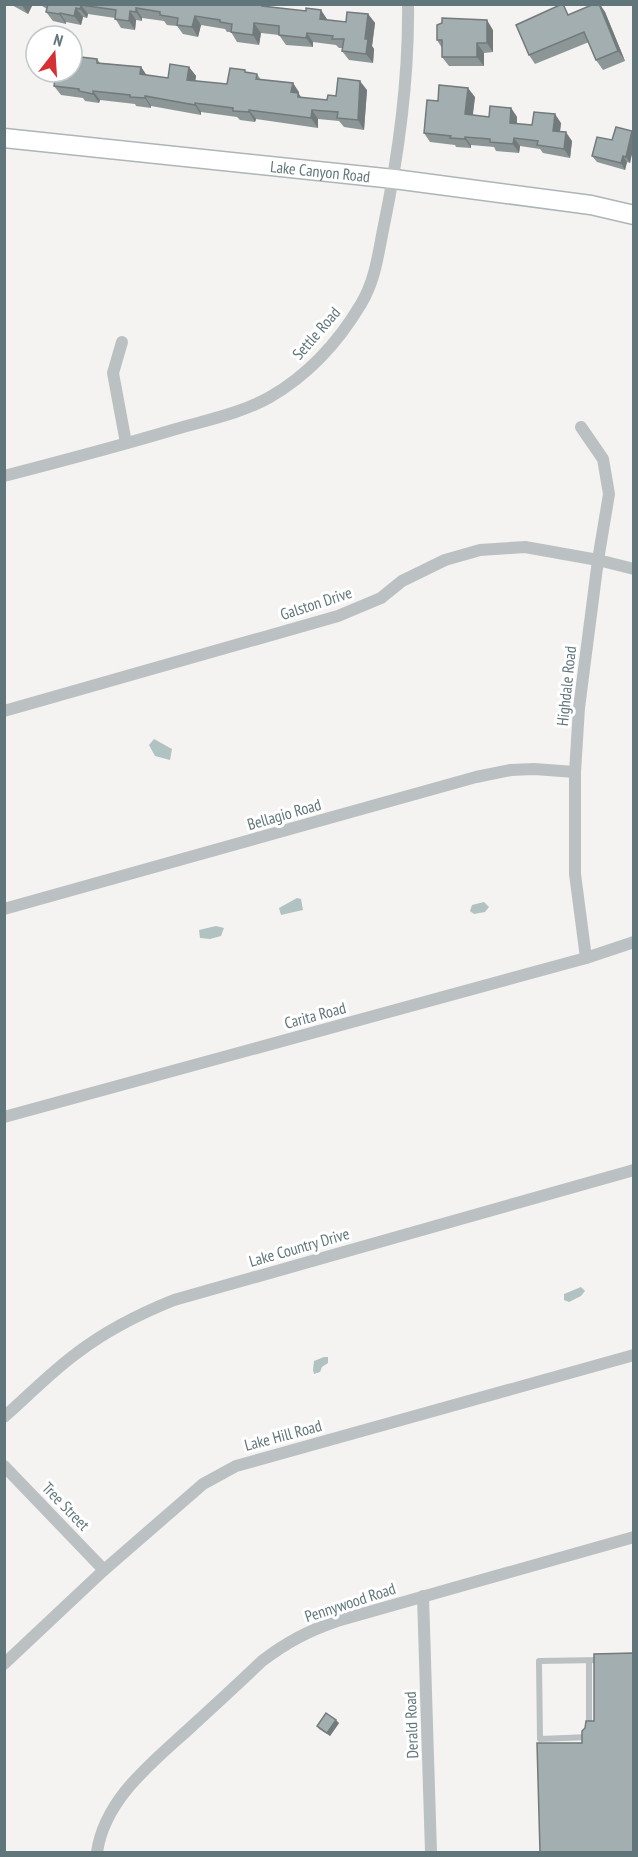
<svg xmlns="http://www.w3.org/2000/svg" width="638" height="1857" font-family="'PT Sans Narrow',sans-serif">
<rect width="100%" height="100%" fill="#f4f3f1"/>
<g fill="#b1c2c2">
<polygon points="154,739 172,749 170,760 155,756 149,745"/>
<polygon points="297,898 301,899 303,910 281,915 279,908"/>
<polygon points="484,902 489,907 485,912 474,914 470,911 472,905"/>
<polygon points="216,926 224,928 221,936 210,939 200,938 199,930"/>
<polygon points="581,1287 585,1291 581,1296 569,1302 564,1300 564,1294"/>
<polygon points="324,1357 328,1357 328,1363 322,1367 320,1372 314,1374 313,1370 314,1361"/>
</g>
<g fill="none" stroke-linecap="round" stroke-linejoin="round">
<defs>
<g id="secondary">
<path id="s1" d="M4,138L394,179L591,205L634,215"/>
</g>
</defs>
<use href="#secondary" stroke="#adb5b7" stroke-width="21"/>
<g stroke="#bbc1c2" stroke-width="6">
<polyline points="589,1661 589,1727"/>
<polyline points="589,1737 540,1739 539,1661 600,1660"/>
</g>
<g stroke="#bbc1c2" stroke-width="12">
<polyline points="122,342 113,373 126,443"/>
<polyline points="581,427 603,459 609,494 598,560 579,708 575,772 575,874 586,958"/>
<path d="M4,476C62,461 119,446 176,429C207,420 242,413 270,397C308,375 339,341 361,304C375,281 378,255 383,230C398,158 409,78 408,4"/>
<polyline points="4,711 338,616 381,598 402,581 445,560 480,550 525,547 598,560 634,569"/>
<polyline points="4,909 476,777 511,770 534,769 575,772"/>
<polyline points="4,1117 586,958 634,942"/>
<path d="M4,1417C28,1396 51,1372 77,1353C107,1330 139,1314 174,1300L634,1170"/>
<polyline points="4,1466 104,1570"/>
<polyline points="423,1596 431,1852"/>
<polyline points="4,1664 104,1570 203,1484 236,1466 634,1355"/>
<path d="M97,1852C105,1798 153,1762 191,1727C215,1705 239,1683 262,1661C287,1642 308,1631 337,1621L634,1537"/>
</g>
<use href="#secondary" stroke="#fff" stroke-width="18"/>
</g>
<g fill="#8c9697">
<polygon points="10,4 33,4 28,14"/>
<polygon points="39,4 264,4 265,6 327,19 327,20 346,22 368,14 375,23 372,46 374,49 373,63 349,60 342,51 342,48 339,48 336,45 313,42 313,47 286,45 279,35 261,33 259,45 237,42 231,32 227,32 225,29 201,25 198,37 183,34 177,26 167,25 164,21 142,18 142,21 136,20 135,30 121,28 115,18 88,14 87,18 83,17 81,25 66,22 66,24 53,21 46,12 47,9"/>
<polygon points="594,4 600,4 605,12 625,61 603,70 596,60 589,42 535,64 529,55 570,15"/>
<polygon points="493,30 493,52 484,53 484,66 449,66 442,57 442,48 437,40"/>
<polygon points="97,59 100,63 141,67 146,75 168,78 189,67 196,76 195,81 227,84 247,73 257,74 261,80 293,83 301,98 327,100 336,96 367,90 364,130 344,127 339,121 318,119 318,128 256,119 255,122 240,120 237,117 201,112 201,115 151,106 151,108 136,106 135,104 100,100 99,103 85,101 83,98 61,95 54,86"/>
<polygon points="475,97 472,115 489,117 511,108 517,117 517,124 532,125 561,123 560,131 572,141 570,158 543,153 540,149 520,146 519,153 496,151 494,147 471,145 471,148 456,147 455,145 430,142 424,133 438,101"/>
<polygon points="633,133 630,163 627,162 625,170 597,162 592,156 612,140"/>
<polygon points="339,1723 330,1736 319,1729 317,1726"/>
</g>
<g fill="#727a7b">
<polygon points="21,4 33,4 28,14"/>
<polygon points="599,4 605,12 625,61 618,51"/>
<polygon points="81,5 88,14 87,18 80,9"/>
<polygon points="76,8 83,17 81,25 74,16"/>
<polygon points="136,8 142,18 142,21 136,12"/>
<polygon points="321,10 327,19 326,28 320,19"/>
<polygon points="130,11 136,20 135,30 129,21"/>
<polygon points="60,13 66,22 66,24 59,14"/>
<polygon points="368,14 375,23 372,46 374,49 373,63 366,54 365,39"/>
<polygon points="195,16 201,25 198,37 192,27"/>
<polygon points="487,20 493,30 493,52 487,43"/>
<polygon points="254,23 261,33 259,45 253,35"/>
<polygon points="307,33 313,42 313,47 306,38"/>
<polygon points="477,43 484,53 484,66 477,57"/>
<polygon points="141,67 148,77 140,74"/>
<polygon points="189,67 196,76 194,89 187,80"/>
<polygon points="360,81 367,90 364,130 358,120"/>
<polygon points="293,83 299,92 299,94 305,103 291,92"/>
<polygon points="468,88 475,97 472,123 465,114"/>
<polygon points="93,91 100,100 99,103 93,94"/>
<polygon points="145,96 151,106 151,108 145,98"/>
<polygon points="195,103 201,112 201,115 195,105"/>
<polygon points="511,108 517,117 516,132 510,123"/>
<polygon points="249,110 256,119 255,122 249,112"/>
<polygon points="312,110 318,119 318,128 311,118"/>
<polygon points="555,114 561,123 559,139 553,131"/>
<polygon points="632,131 633,133 633,150 630,163 626,157"/>
<polygon points="566,132 572,141 570,158 564,149"/>
<polygon points="465,137 471,145 471,148 465,139"/>
<polygon points="514,138 520,146 519,153 513,144"/>
<polygon points="623,156 627,162 625,170 621,163"/>
<polygon points="336,1720 339,1723 330,1736 327,1733"/>
</g>
<g fill="#a3aeb0" stroke="#727a7b" stroke-width="1.5">
<polygon points="48,4 262,4 262,6 306,11 306,8 321,10 320,19 346,22 347,12 368,14 365,39 368,39 366,54 342,51 344,39 332,39 333,36 307,33 306,38 279,35 279,26 254,23 253,35 231,32 232,24 220,22 220,20 195,16 192,27 177,25 178,18 160,15 160,12 136,8 136,12 130,11 129,21 115,19 116,10 81,5 80,9 76,8 74,16 60,13 59,14 46,12"/>
<polygon points="562,4 563,4 568,15 594,4 599,4 618,51 596,60 584,32 529,55 516,25"/>
<polygon points="442,18 487,20 487,43 477,43 477,57 442,57 442,40 437,40 437,25 442,23"/>
<polygon points="72,56 97,59 97,63 141,67 140,74 168,78 170,64 189,67 187,80 227,84 230,68 245,70 245,72 257,74 256,79 293,83 291,92 298,93 298,97 327,100 328,95 336,96 338,78 360,81 358,120 337,118 338,112 312,110 311,118 249,110 249,112 233,111 233,108 195,103 195,105 145,96 145,98 130,97 130,95 93,91 93,94 79,91 79,89 54,86 56,72 72,72"/>
<polygon points="439,85 468,88 465,114 489,117 490,106 511,108 510,123 532,125 534,112 555,114 553,131 566,132 564,149 537,145 538,141 514,138 513,144 490,142 490,139 465,137 465,139 450,138 451,136 424,133 427,100 438,101"/>
<polygon points="616,127 632,131 626,157 623,156 621,163 592,156 597,137 612,140"/>
<polygon points="633,1653 633,1852 540,1852 537,1743 582,1743 582,1731 585,1728 586,1721 594,1721 594,1654"/>
<polygon points="326,1713 336,1720 327,1733 317,1726"/>
</g>
<g text-anchor="middle" stroke-width="6" stroke-linejoin="round" paint-order="stroke">
<g font-size="16" fill="#61767a" stroke="#fff">
<text dy="6" stroke="none"><textPath href="#s1" startOffset="318">Lake Canyon Road</textPath></text>
<text transform="translate(316 333) rotate(-49)" y="6">Settle Road</text>
<text transform="translate(316 603) rotate(-18)" y="6">Galston Drive</text>
<text transform="translate(566 686) rotate(-84)" y="6">Highdale Road</text>
<text transform="translate(284 814) rotate(-16)" y="6">Bellagio Road</text>
<text transform="translate(315 1015) rotate(-15)" y="6">Carita Road</text>
<text transform="translate(299 1247) rotate(-16)" y="6">Lake Country Drive</text>
<text transform="translate(283 1435) rotate(-15)" y="6">Lake Hill Road</text>
<text transform="translate(66 1506) rotate(46)" y="6">Tree Street</text>
<text transform="translate(350 1602) rotate(-18)" y="6">Pennywood Road</text>
<text transform="translate(411 1725) rotate(-92)" y="6">Derald Road</text>
</g>
</g>
<rect width="638" height="1857" fill="none" stroke="#61767a" stroke-width="12"/>
<g transform="translate(54 54) rotate(17)"><circle r="28" fill="#ffffff" stroke="#c0c8ca" stroke-width="1.5"/>
<path d="M0-4.5L10 22L0 15L-10 22Z" fill="#d53033"/>
<text y="-9" font-size="16" font-weight="bold" text-anchor="middle" fill="#61767a">N</text>
</g>
</svg>
